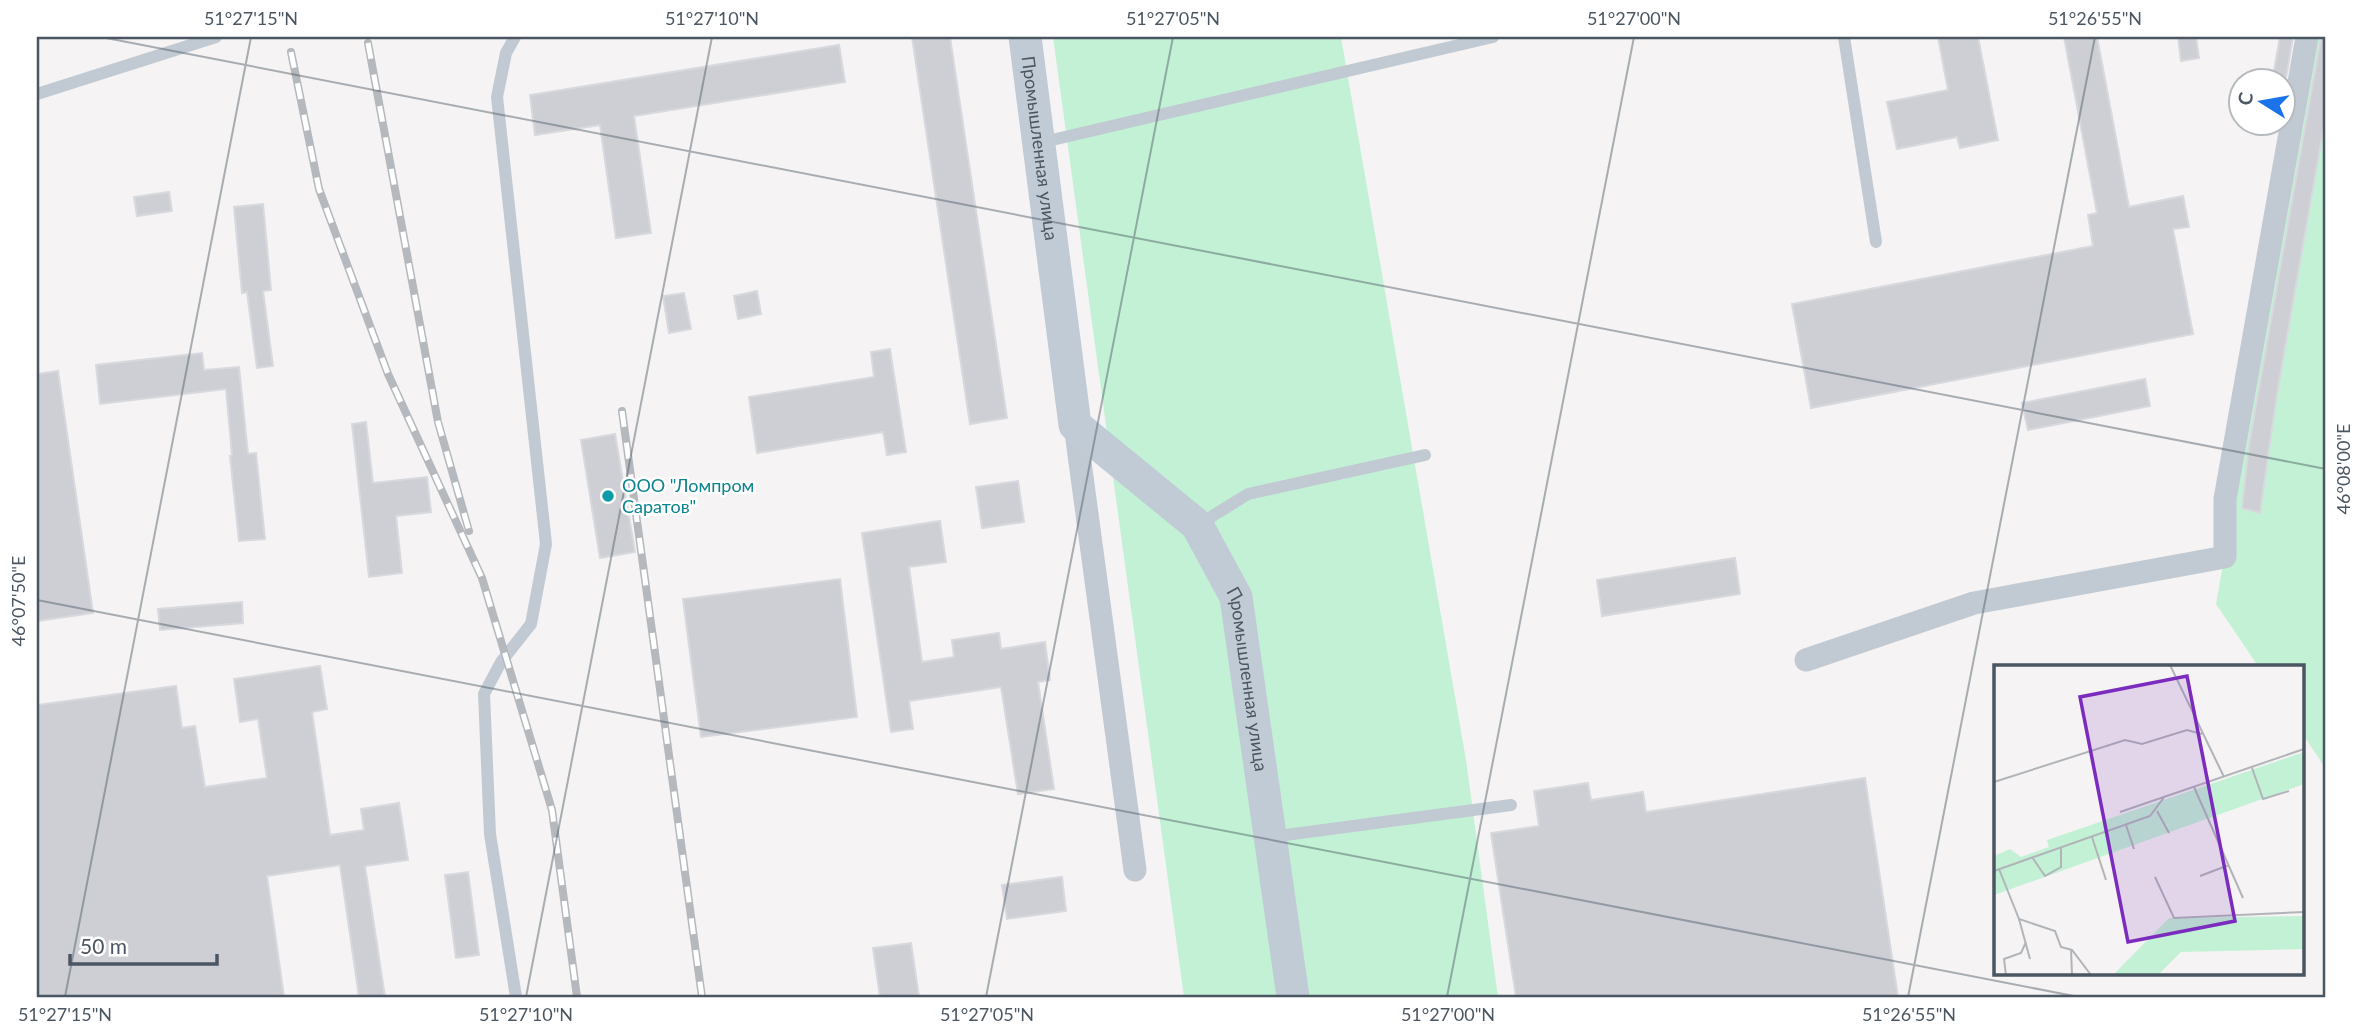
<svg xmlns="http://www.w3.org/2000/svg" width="2363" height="1034" font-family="Lato,sans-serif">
<rect width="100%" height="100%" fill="#f5f3f3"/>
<g fill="#c3f1d5">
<polygon points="1053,37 1341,37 1466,760 1498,997 1184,997"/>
<polygon points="2317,37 2326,37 2326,769 2302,733 2302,666 2258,666 2216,604"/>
</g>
<g fill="#cdcfd5" stroke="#d7d9de" stroke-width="2">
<polygon points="912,37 950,37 1007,418 970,424"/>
<polygon points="1938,37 1978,37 1998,140 1960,148 1957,137 1897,149 1887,102 1948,90"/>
<polygon points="2064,37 2097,37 2129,207 2183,196 2189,227 2173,229 2193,334 1811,408 1792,304 2093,246 2088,215 2097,213"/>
<polygon points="2178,37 2196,37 2199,58 2181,61"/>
<polygon points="2280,37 2293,37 2286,78 2273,76"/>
<polygon points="2321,37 2326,37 2326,114 2277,394 2260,513 2242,508 2249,445"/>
<polygon points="839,45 845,82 634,116 651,233 616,238 600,125 535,135 530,95"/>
<polygon points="169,192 172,211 137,216 134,197"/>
<polygon points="263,204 271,290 263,291 273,366 257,368 247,292 242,293 234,207"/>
<polygon points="757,291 761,314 738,319 734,296"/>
<polygon points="684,293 691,329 669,333 663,296"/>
<polygon points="890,349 906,452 887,455 883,432 757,453 749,397 874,377 871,352"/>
<polygon points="202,353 204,370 239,367 248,454 256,453 265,539 239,541 230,456 232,456 226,389 100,404 96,365"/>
<polygon points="58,371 93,613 37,621 37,374"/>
<polygon points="2145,379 2150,406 2028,430 2022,403"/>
<polygon points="366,422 373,483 427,477 431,512 396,516 402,573 369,577 352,424"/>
<polygon points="615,434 635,552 600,558 581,440"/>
<polygon points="1018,481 1024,522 982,528 976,487"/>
<polygon points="940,521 946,562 909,567 922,662 954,657 952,640 999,633 1001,649 1045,642 1050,680 1038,682 1054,789 1018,794 1001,687 909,701 913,729 891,732 862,533"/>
<polygon points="1735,558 1740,594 1602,616 1597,580"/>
<polygon points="840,579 857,717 701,737 683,599"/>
<polygon points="242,602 243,623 160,630 158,609"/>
<polygon points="320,666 327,709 312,712 330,835 364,830 361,809 399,803 408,860 365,866 385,997 359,997 340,865 267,876 284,997 37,997 37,705 176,686 182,728 195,726 205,787 267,778 258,719 240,722 234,679"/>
<polygon points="1865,778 1898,997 1516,997 1491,833 1539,826 1534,791 1588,783 1591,800 1643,792 1646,812"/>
<polygon points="468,872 479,955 456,958 445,875"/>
<polygon points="1062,877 1066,911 1007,919 1002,885"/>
<polygon points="911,943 919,997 880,997 873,948"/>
</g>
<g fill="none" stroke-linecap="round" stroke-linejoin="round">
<g stroke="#c1cad2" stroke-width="12">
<polyline points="515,37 506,53 497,97 546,544 531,624 501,662 484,694 490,834 516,997"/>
<polyline points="1844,37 1876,242"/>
<polyline points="37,94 216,37"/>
<polyline points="1039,143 1493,37"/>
<polyline points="1198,525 1248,494 1425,455"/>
<polyline points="1270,837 1511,805"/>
</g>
<g stroke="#c1cad2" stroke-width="23">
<polyline points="1075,425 1135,870"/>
<polyline points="1806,660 1974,603 2225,557 2225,499 2307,37"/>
</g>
<path stroke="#c1cbd6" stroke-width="33" id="s1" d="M1025,37L1075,425L1197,525L1236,597L1293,997"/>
<defs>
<g id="rail">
<polyline points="368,43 438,422 469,531"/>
<polyline points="291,52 319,189 388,374 482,578 552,810 577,997"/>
<polyline points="622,411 702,997"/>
</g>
</defs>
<use href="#rail" stroke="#b5b8bd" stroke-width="8"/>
<use href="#rail" stroke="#fff" stroke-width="5" stroke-dasharray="16" stroke-linecap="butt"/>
</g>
<path fill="none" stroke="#4a5661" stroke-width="2" stroke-opacity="0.45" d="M101,37L2326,469M37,600L2079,997M65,997L251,37M526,997L712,37M986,997L1173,37M1447,997L1634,37M1908,997L2095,37"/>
<circle fill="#0f9aa8" stroke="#fff" stroke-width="2.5" cx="608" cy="496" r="7"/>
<g text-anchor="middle" stroke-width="5" stroke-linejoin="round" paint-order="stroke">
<g font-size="18" fill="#4a5661" stroke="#fff">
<text dy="6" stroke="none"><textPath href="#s1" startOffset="112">Промышленная улица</textPath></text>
<text dy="6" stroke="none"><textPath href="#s1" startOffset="714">Промышленная улица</textPath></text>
</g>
<g font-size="18" fill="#0d838f" stroke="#fff" text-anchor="start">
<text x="622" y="492">ООО "Ломпром<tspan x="622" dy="21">Саратов"</tspan></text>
</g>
</g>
<g transform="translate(1994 665)">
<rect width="310" height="310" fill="#f5f3f3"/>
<path d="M310,87V119L0,230V191L16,184L27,192L55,182L53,175ZM310,251V284L187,287L164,310H119L175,253Z" fill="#c3f1d5"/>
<path fill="none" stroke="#b1b4b9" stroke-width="2" d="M176,0L230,112M258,103L269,134L295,126M0,117L131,75L148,79L193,65L208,69M200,122L249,233M163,146L175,168M126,147L310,84M132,160L140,184M98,172L112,215M38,192L51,211L67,202V182M5,204L25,254L61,266L67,282L78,285L97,310M0,206L156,151L171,131M206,211L235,200M161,212L180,253L310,247M25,254L36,294M77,284L78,310M12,310L10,294L27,288L32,277"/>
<path fill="#7b2cbf" fill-opacity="0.15" stroke="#7b2cbf" stroke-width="3.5" d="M193,11L241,256L134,277L86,32Z"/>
<rect width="310" height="310" fill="none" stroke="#4a5661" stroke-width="3.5"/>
</g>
<rect width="2363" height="1034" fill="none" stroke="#ffffff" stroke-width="77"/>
<g transform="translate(2262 102) rotate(281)"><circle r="33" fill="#ffffff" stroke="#b7bbc0" stroke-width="2"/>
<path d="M0-5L12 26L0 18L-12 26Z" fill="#1a73e8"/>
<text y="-10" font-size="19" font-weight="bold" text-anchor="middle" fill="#4a5661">С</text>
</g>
<path d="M70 954v10h147v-10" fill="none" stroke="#4a5661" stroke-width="3.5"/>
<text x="80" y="954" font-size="21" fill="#4a5661" stroke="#ffffff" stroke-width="5" paint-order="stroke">50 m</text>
<rect x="38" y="38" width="2286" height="958" fill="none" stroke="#4a5661" stroke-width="2.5"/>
<g font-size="18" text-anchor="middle" fill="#4a5661">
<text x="251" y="25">51°27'15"N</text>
<text x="712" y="25">51°27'10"N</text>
<text x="1173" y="25">51°27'05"N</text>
<text x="1634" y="25">51°27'00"N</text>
<text x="2095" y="25">51°26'55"N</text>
<text transform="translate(2344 469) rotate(-90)" y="6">46°08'00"E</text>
<text transform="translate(19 601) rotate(-90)" y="6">46°07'50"E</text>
<text x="65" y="1021">51°27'15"N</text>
<text x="526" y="1021">51°27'10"N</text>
<text x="987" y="1021">51°27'05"N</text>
<text x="1448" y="1021">51°27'00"N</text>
<text x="1909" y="1021">51°26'55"N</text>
</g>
</svg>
